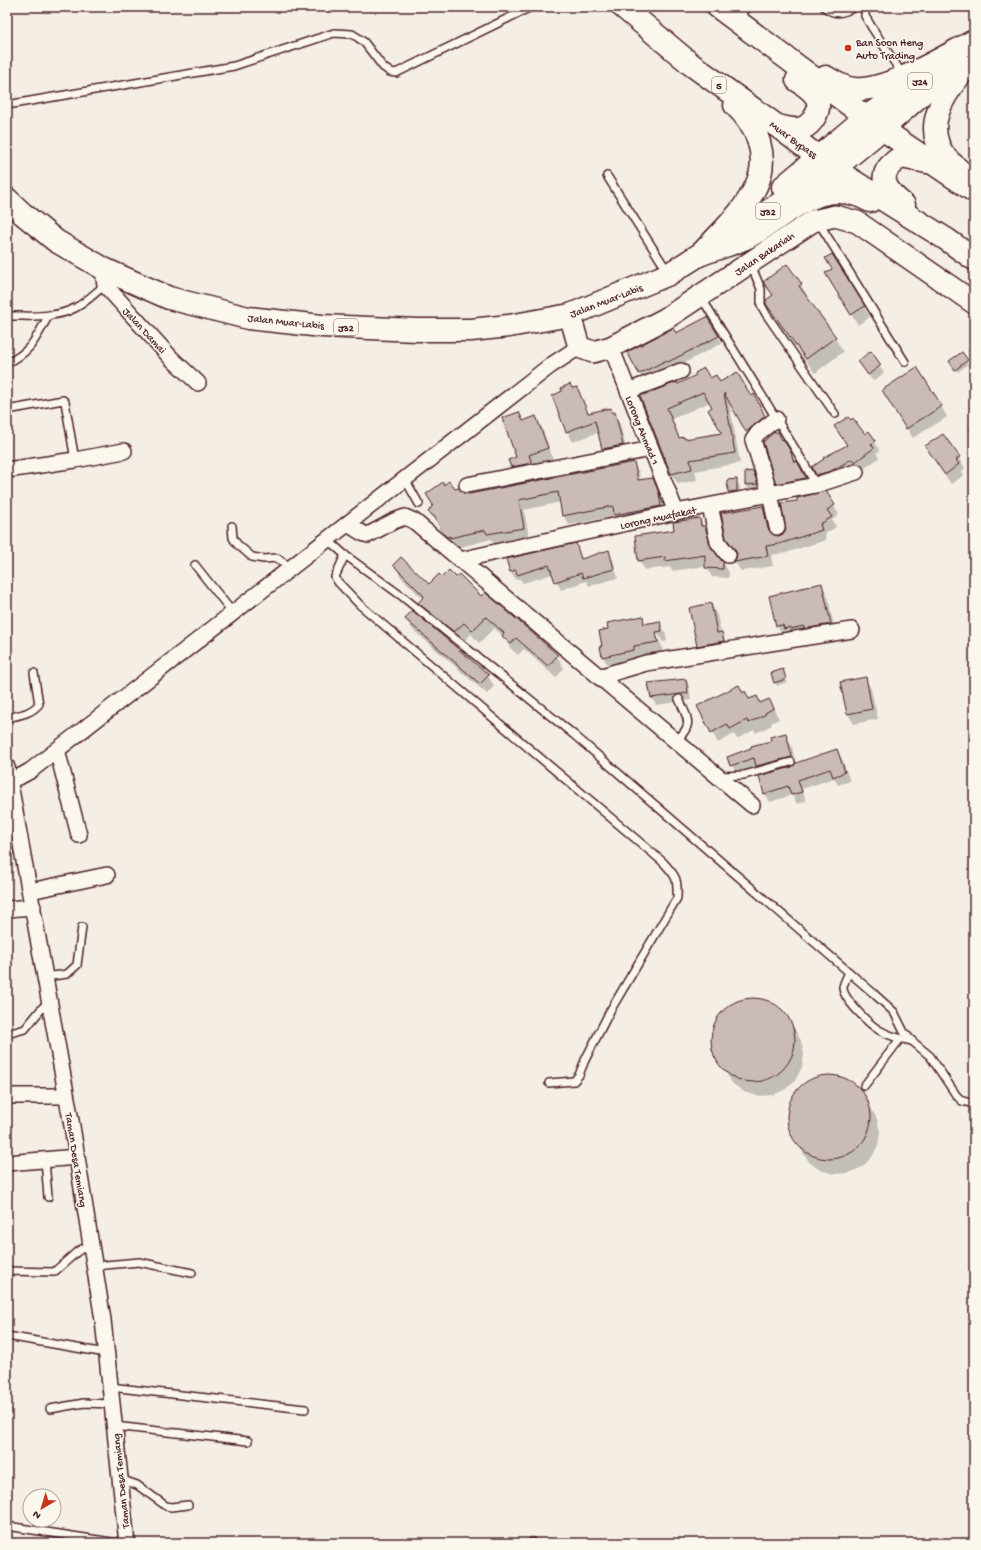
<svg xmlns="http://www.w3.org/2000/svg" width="981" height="1550" font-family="'Gochi Hand',sans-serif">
<rect width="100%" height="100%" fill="#f4eee4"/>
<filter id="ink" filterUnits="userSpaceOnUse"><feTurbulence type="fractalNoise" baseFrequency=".025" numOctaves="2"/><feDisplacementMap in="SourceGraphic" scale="8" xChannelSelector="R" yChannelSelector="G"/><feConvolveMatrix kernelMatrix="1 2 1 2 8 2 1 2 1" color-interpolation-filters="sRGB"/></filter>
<g filter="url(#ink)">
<g fill="#0003" fill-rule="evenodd">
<polygon points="787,266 801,285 809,299 807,300 835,338 843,352 815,373 775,318 767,303 773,297 765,282"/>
<polygon points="833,270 864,307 870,317 858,325 832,284"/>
<polygon points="707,318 722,343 673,369 672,366 644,381 629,353 676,334"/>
<polygon points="974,345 974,362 967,351"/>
<polygon points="870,353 884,373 873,381 863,368"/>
<polygon points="961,354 968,364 958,372 952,365"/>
<path d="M710,379L720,383L760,406L770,427L753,441L729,400L740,463L695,471L697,480L678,484L671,473L641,397L677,385ZM710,402L724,434L685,440L680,439L672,419Z"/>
<polygon points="577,388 589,414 610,409 613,414 614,414 620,424 628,456 609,459 603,449 599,432 573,442 567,431 572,389"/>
<polygon points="889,401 941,406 947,417 913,438"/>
<polygon points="519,413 524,422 536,417 542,428 553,459 534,466 518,477 512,467 518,458"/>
<polygon points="974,425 974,438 968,428"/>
<polygon points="835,427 864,436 875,442 880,451 876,453 879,458 861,471 823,484 813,467 847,445"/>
<polygon points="778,433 811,488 783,494 777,483"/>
<polygon points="943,435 965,468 962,471 964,475 951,484 926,447"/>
<polygon points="633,463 639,472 640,481 652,479 664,503 666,516 621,524 616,516 569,525 563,515 561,502 524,510 529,537 494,543 491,539 457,548 450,544 441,526 435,521 429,512 444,486 463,494 469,495"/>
<polygon points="753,472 757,479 761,491 750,491 746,485"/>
<polygon points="736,480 740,487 740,498 733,499 729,492"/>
<polygon points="834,506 839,515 832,520 836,527 825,534 826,540 785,553 771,555 773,566 741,571 735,562 738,555 727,538 763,507 769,517 772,535 779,537"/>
<polygon points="700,519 710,537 715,553 724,564 729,573 728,578 712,577 706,566 672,571 670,567 645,570 639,560 675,531"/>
<polygon points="575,545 582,559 608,552 613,560 618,578 589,586 586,581 561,590 553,574 523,583 520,579 516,580 511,572"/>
<polygon points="394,565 429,585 481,597 485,594 557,656 564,668 556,678 524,649 518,655 510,648 504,637 494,628 479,643 471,634 462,644 427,615 420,603 423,599 401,577"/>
<polygon points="821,584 827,594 836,635 783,636 777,626"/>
<polygon points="711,604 717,615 721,634 728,644 704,656 698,645"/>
<polygon points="642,617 646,624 659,622 665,632 667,641 663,642 658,633 655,633 661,644 663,652 639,657 640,660 609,667 603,657 603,647 609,630"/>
<polygon points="406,619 488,676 494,686 487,694 412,629"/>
<polygon points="783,670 787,682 777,686 772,674"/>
<polygon points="865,678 871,689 878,719 854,724 848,714"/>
<polygon points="685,680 689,686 691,700 656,705 652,698 650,684"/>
<polygon points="743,694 749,700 761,705 769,700 779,719 771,723 772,725 756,733 754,730 737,739 734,734 718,743 712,732"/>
<polygon points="786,734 791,744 796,764 837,750 842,759 850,781 838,785 834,778 802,789 806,801 797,804 792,795 770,802 765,793 763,776 758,768 737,775 728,757 773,741"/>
<polygon points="752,998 765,1000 777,1006 787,1015 801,1041 804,1054 802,1067 796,1079 786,1089 773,1095 758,1096 744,1092 733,1084 716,1057 712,1044 713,1029 719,1016 728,1007 739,1000"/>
<polygon points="828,1076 841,1078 853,1084 863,1093 877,1119 880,1132 878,1145 872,1157 862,1167 849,1173 834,1174 820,1170 809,1162 792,1135 788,1121 789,1107 795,1094 804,1084 816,1078"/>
</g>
<g fill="#cabbb6" stroke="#4a1f2b" fill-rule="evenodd">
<polygon points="832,254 865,306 851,315 825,273 832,269 825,258"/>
<polygon points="787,264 802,284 799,286 836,337 806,359 766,304 766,300 773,295 763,282"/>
<polygon points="707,317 719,336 668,362 667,360 639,374 627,352 673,328 676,333"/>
<polygon points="871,351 881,365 868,375 858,361"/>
<polygon points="962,352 968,360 955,370 949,361"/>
<polygon points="917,367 942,406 906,429 882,390"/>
<path d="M704,368L710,378L716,375L720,382L737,372L751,396L754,394L765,416L746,432L724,393L735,453L690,460L692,469L671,474L640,396L677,382L678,384L696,375L695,373ZM703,392L712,407L708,410L722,433L685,439L684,437L679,438L667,408Z"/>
<polygon points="570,384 572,388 577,387 588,413 611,408 612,413 615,412 623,445 602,449 595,421 566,432 552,396 562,391 561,388"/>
<polygon points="519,412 523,421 536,416 548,448 529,455 532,463 511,467 508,460 516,457 502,418"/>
<polygon points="848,417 851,420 853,418 865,434 869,431 876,441 871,444 874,448 855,462 852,459 831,471 816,475 812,467 824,459 823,458 847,445 834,426"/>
<polygon points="774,432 778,432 782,440 783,439 790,450 794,462 797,461 806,478 776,484 763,442"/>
<polygon points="943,434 960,457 956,460 959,464 945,475 925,446"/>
<polygon points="634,462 638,480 653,478 659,493 661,506 614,515 613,506 562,516 558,492 519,500 524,528 487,534 485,530 450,538 450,536 447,537 443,534 435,517 428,512 433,505 426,494 443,482 444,485 449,481 455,489 459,488 464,493 469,494"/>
<polygon points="753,471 758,484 745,485 745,472"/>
<polygon points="737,479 737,491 728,492 727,480"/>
<polygon points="826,491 835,505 827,510 832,517 820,524 822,530 779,544 766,546 768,556 734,562 736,558 737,553 726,538 721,513 763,506 768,529 774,535 778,536 783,534 786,529 781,503 797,501 797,498"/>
<polygon points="700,518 701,526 705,526 711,547 724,563 723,563 723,569 705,568 705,555 665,561 665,557 638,561 635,536 674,530 673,522"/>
<polygon points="576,543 581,559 609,550 614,569 583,578 581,573 555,582 549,565 517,575 516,570 510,572 506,559"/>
<polygon points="401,557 429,584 439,574 442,577 449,570 456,577 459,574 481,596 485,592 558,655 548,666 516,638 511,644 502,636 504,633 486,617 472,631 464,623 454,632 418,603 424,596 393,565"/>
<polygon points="822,583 831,624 804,629 804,626 790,629 790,627 784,629 783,625 776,626 769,596"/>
<polygon points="711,603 717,633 722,632 724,641 697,646 689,608"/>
<polygon points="412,610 489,675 480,684 405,619"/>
<polygon points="643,616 644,624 660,621 662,631 656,632 658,642 634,646 634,650 602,657 600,646 602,646 599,631 608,629 607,623"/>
<polygon points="783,669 786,679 774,683 771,673"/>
<polygon points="866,677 872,709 847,714 840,682"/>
<polygon points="686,679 688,693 651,698 648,683"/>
<polygon points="739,685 743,693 745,691 749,699 757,696 760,703 769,699 774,708 765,713 766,714 749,723 747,720 730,729 727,724 711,733 697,706"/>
<polygon points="786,733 792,757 756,766 754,758 730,766 727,757 751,748 751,746 771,741 770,737"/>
<polygon points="837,749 845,772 833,777 830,769 798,780 802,792 791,795 788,786 764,794 759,776 792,767 796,763"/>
<circle cx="753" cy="1040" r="42"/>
<circle cx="829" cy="1117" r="42"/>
</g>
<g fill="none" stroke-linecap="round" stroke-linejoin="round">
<defs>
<g id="lane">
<path d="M824,7C835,16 843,13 855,7"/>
<polyline points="865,7 865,16 871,26 902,74"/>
<polyline points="735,17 749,7"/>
<polyline points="7,105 234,66 334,33 352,34 357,37 364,42 383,67 390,72 396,73 531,7"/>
<polyline points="607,176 668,272"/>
<polyline points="819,223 905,362"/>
<polyline points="751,265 761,289 761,305 766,314 835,414"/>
<polyline points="701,297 805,465 816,485"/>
<path d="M13,316C33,316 56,318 75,308C85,303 95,293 105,285"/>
<path d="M7,363C32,352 36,337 49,315"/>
<polyline points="7,410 63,400 65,402 75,460"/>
<polyline points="405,479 419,504"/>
<polyline points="232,526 233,538 237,544 252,557 264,559 277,558 291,568"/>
<polyline points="327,539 345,555 403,597 573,734 872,992 894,1012 904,1032 912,1041 930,1056 956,1095 962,1101 971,1103 974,1103"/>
<path d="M345,555L335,577L338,582L360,605L663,862C676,876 678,878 677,898L610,1011L585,1060L579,1075L574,1081L549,1083"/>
<polyline points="195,565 233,613"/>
<path d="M7,718C19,715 31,714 39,704L34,673"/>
<path d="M676,741C694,724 688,720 679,699"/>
<polyline points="721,776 744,775 791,762"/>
<path d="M849,972C847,977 844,982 843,987C842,998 870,1025 879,1030C889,1036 901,1039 912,1041"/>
<polyline points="45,977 67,974 77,965 82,927"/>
<polyline points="7,1034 25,1029 43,1007 50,1002"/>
<polyline points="864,1086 900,1039"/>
<polyline points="45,1160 48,1197"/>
<polyline points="94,1266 139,1262 192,1273"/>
<polyline points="7,1271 54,1272 78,1251 90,1245"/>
<polyline points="7,1336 106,1353"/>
<polyline points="110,1387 305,1409"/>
<polyline points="50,1409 84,1403 112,1404"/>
<polyline points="114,1426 248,1441"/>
<polyline points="120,1479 137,1485 166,1506 171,1507 188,1505"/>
<polyline points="7,1526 118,1543"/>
<polyline points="532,1542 532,1543"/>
</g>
<g id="street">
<polyline points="106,270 104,279 105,285 171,358 198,383"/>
<polyline points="611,347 676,512"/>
<polyline points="628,391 681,371"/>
<polyline points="776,419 758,433 753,440 770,494 777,527"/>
<polyline points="7,470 75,460 124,451"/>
<polyline points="467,485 651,449"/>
<polyline points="710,506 718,542 728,555"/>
<polyline points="348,524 362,533 368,535 394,521 405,517 414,521 752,805"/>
<polyline points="460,560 676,512 816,485 856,472"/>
<polyline points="599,677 646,663 852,630"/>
<polyline points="57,750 79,835"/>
<polyline points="7,767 72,1126 103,1320 127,1543"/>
<polyline points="10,779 19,777 30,771 550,366 579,347"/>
<polyline points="30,891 107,875"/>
<polyline points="7,909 33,907"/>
<polyline points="7,1096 66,1096"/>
<polyline points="7,1163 77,1157"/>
</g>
<polyline id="secondary" points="570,315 579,347 593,352 611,347 665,319 813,221 835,216 857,222 974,303"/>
<g id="primary">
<polyline points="783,187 866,117 920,81"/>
<polyline points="7,199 23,214 56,241 106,270 169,298 248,318 322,326 417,330 471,330 509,326 570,315 669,274 834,169 882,129 973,49"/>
</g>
<g id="highway">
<polyline points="623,7 692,65 777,126 834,169 946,239 974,259"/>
<polyline points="718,7 882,129 974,191"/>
<path d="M826,77C834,82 845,88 854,89C887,92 945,56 974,41"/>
<path d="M777,126C784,127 792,130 798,129C810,128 820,113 818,102C816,92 804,85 797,80"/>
<path d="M962,173C957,168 951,163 946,158C917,122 952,86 974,57"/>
<path d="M904,205C884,189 874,174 901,157L927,162"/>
<path d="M702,253C721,232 745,211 756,186C770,157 757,126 735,105"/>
<path d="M702,254C717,248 734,244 748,237C787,216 823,173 870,201"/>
</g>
</defs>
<use href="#lane" stroke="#4a1f2b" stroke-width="10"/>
<use href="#street" stroke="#4a1f2b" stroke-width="18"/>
<use href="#secondary" stroke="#4a1f2b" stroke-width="24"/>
<use href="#primary" stroke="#4a1f2b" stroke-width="25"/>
<use href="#highway" stroke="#4a1f2b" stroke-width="25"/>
<use href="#lane" stroke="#fbf7ec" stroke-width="7"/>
<use href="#street" stroke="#fbf7ec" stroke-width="15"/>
<use href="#secondary" stroke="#fbf7ec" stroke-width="21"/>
<use href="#primary" stroke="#fbf7ec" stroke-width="22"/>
<use href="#highway" stroke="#fbf7ec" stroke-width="22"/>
</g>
</g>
<circle fill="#c8321e" stroke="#fbf7ec" stroke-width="1.5" cx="848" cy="48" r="4"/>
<g text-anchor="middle" stroke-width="3" stroke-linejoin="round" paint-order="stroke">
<g fill="#fbf7ec" stroke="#7f6065" stroke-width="1">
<rect x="908" y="73" width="24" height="16" rx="3"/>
<rect x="712" y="77" width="14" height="16" rx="3"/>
<rect x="756" y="203" width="24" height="16" rx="3"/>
<rect x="334" y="319" width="24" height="16" rx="3"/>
</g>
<g font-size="10" font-weight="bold" fill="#4a1f2b">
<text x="920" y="85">J24</text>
<text x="719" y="89">5</text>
<text x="768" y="215">J32</text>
<text x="346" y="331">J32</text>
</g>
<g font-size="11" fill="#4a1f2b" stroke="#fbf7ec" text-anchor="start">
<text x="856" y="46">Ban Soon Heng<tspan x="856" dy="13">Auto Trading</tspan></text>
</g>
<g font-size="11" fill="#4a1f2b" stroke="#fbf7ec">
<text transform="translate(794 139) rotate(36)" y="4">Muar Bypass</text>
<text transform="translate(764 253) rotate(-34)" y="4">Jalan Bakariah</text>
<text transform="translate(606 300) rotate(-21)" y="4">Jalan Muar-Labis</text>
<text transform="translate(286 321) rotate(6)" y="4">Jalan Muar-Labis</text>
<text transform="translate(145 330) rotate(47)" y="4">Jalan Damai</text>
<text transform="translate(643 430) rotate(68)" y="4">Lorong Ahmad 1</text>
<text transform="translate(658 517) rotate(-12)" y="4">Lorong Muafakat</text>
<text transform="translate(77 1160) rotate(81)" y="4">Taman Desa Temiang</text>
<text transform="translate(120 1481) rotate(-96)" y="4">Taman Desa Temiang</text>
</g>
</g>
<rect width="981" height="1550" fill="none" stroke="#fbf7ec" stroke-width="24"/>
<rect x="12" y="12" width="957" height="1526" fill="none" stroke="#4a1f2b" stroke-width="1.5" filter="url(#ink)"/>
<g transform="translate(42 1508) rotate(218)"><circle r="19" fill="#fbf7ec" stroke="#b4a19f"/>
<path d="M0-3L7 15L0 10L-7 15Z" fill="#c8321e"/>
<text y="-6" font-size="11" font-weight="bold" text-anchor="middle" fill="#4a1f2b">N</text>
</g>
</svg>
